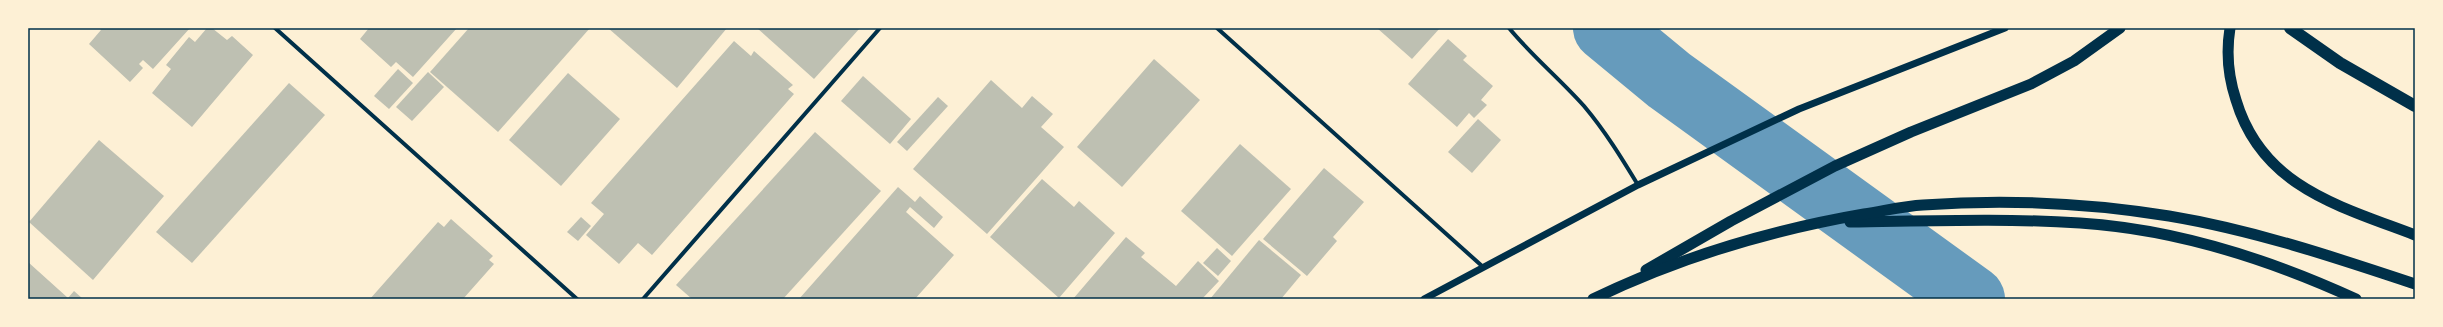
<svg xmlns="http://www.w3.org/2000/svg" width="2443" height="327" font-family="'Open Sans',sans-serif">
<rect width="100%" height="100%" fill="#fdf0d5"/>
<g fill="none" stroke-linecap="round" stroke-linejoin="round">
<polyline stroke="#669bbc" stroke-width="66" points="1606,28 1669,80 1972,299"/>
</g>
<g fill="#bec0b2">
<polygon points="99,28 190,28 153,69 143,60 139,64 143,68 130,82 89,44 101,30"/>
<polygon points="207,28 212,28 227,40 232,36 253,55 192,127 152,93 171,69 166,65 189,37 195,42"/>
<polygon points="369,28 457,28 413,77 396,62 391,67 360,39"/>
<polygon points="469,28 590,28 498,132 430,72"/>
<polygon points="608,28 727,28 677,88"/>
<polygon points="757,28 860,28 814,79"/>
<polygon points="1377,28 1440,28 1412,59"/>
<polygon points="1448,39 1467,56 1463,60 1493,86 1481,100 1487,105 1474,118 1469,113 1457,127 1408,84"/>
<polygon points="734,41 751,56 754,51 793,85 788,89 794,94 652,255 638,243 619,264 586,235 604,214 591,203"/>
<polygon points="1154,59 1200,100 1122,187 1077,147"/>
<polygon points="398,69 413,83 389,109 374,96"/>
<polygon points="428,72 444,87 412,121 396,107"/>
<polygon points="568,73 620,119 561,186 509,140"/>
<polygon points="863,76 911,119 890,144 841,101"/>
<polygon points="991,80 1022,108 1032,96 1053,114 1041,127 1064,147 987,234 913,169"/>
<polygon points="289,83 325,115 192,263 156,232"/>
<polygon points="938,97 948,106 907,151 897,142"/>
<polygon points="1478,119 1501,140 1472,173 1448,152"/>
<polygon points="815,132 881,191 783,299 692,299 676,285"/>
<polygon points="99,140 164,196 93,280 29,222"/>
<polygon points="1240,144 1291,189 1232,256 1181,211"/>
<polygon points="1324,168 1364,202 1333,237 1337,241 1307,276 1263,239"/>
<polygon points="1042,179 1074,207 1079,201 1115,233 1059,298 990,237"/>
<polygon points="898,187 915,202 920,196 943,217 934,228 910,207 906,212 954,255 915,299 799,299"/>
<polygon points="581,217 591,226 578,241 567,232"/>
<polygon points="451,219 493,256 489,260 494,264 463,299 370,299 438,222 444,227"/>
<polygon points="1126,237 1145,253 1141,257 1176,286 1198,261 1219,281 1202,299 1073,299"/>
<polygon points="1259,240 1301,275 1281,299 1210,299"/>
<polygon points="1217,248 1231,261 1218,276 1203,263"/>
<polygon points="28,262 68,298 74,291 83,299 28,299"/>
</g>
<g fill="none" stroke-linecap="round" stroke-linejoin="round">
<g stroke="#003049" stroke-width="4">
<polyline points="275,28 577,299"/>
<polyline points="1217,28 1482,266"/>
<path d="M1509,28C1532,56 1560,79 1584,106C1605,131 1621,157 1638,185"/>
<polyline points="643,299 880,28"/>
</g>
<polyline stroke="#003049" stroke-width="7" points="1424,299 1638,185 1799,109 2005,28"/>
<g stroke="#003049" stroke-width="11">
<path d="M2230,28C2226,53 2228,76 2236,100C2262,187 2339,206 2415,235"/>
<path d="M1850,222C1927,221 2004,218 2080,223C2174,229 2271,260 2356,299"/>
<polyline points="1646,270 1731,221 1835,166 1911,132 2031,84 2074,61 2120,28"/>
<path d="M1593,299C1678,258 1771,230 1864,214C1884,211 1904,206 1923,205C2004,199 2089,203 2169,216C2253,230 2334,257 2415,284"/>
</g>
<polyline stroke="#003049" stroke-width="12" points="2290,28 2340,63 2415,106"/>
</g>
<rect width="2443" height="327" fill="none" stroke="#fdf0d5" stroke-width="58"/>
<rect x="29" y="29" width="2385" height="269" fill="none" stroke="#003049" stroke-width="1.5"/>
</svg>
